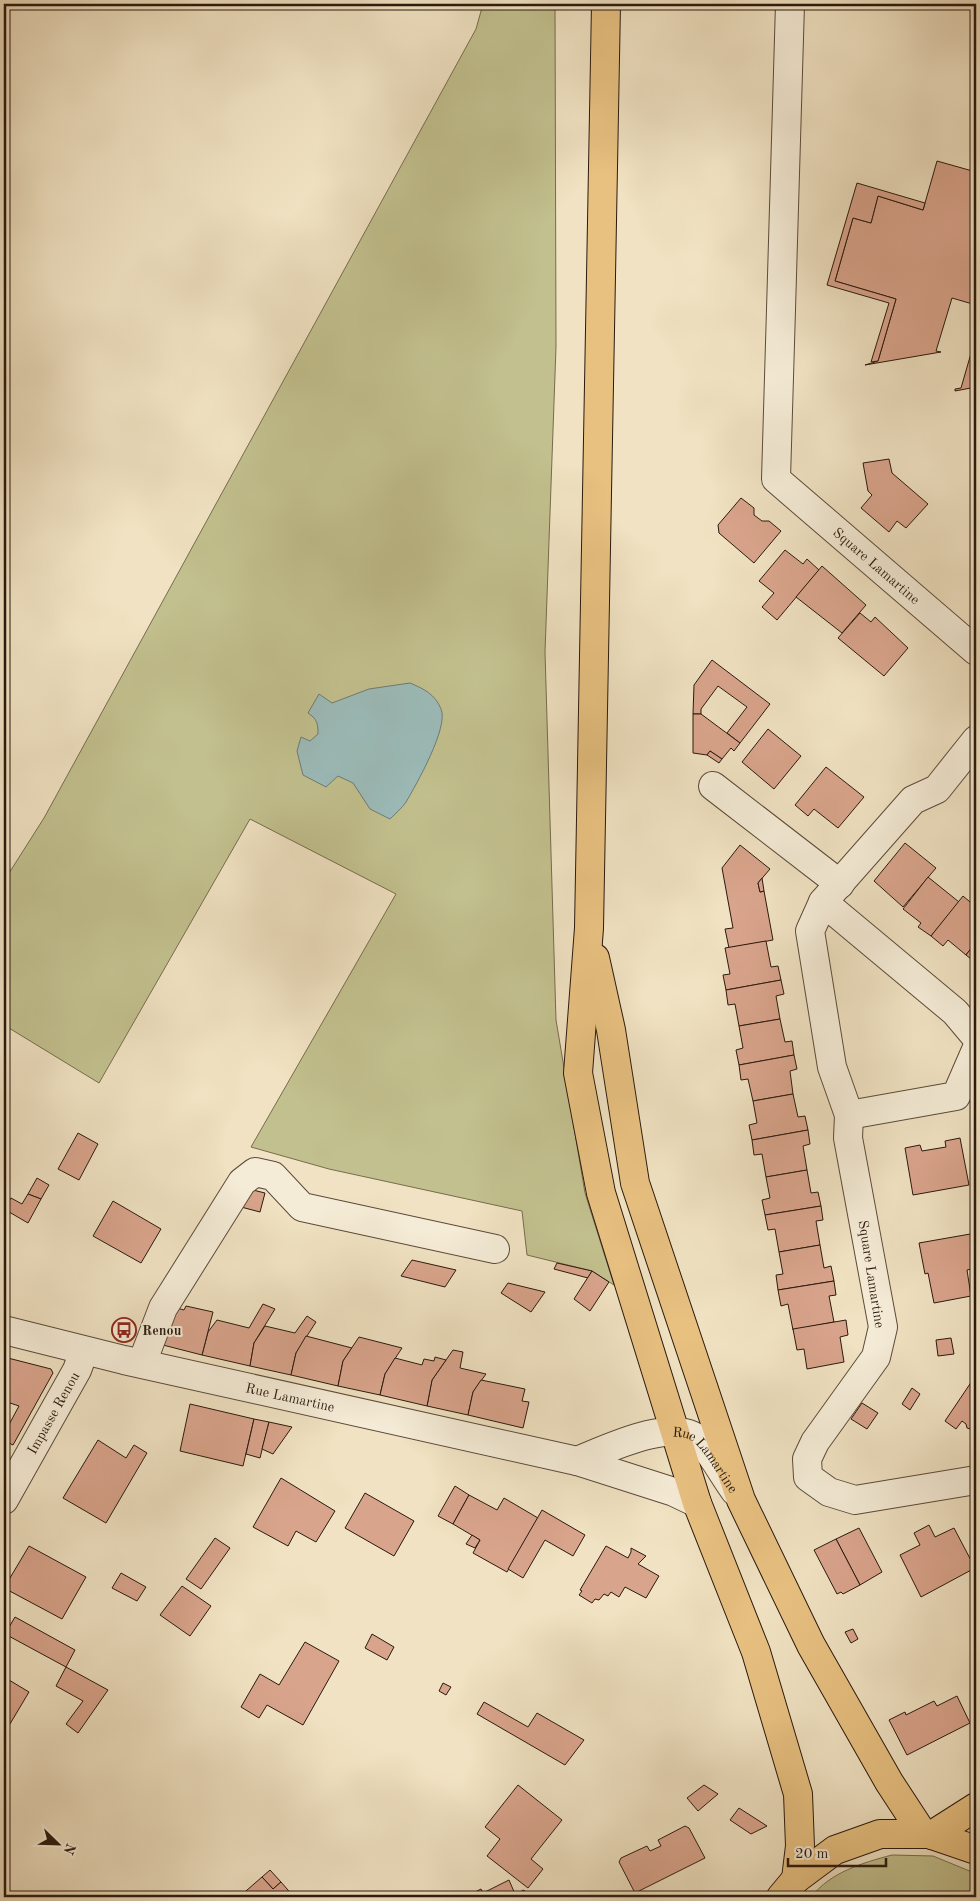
<svg xmlns="http://www.w3.org/2000/svg" width="980" height="1901" font-family="'Old Standard TT',serif">
<rect width="100%" height="100%" fill="#f0e2c2"/>
<filter id="stains"><feTurbulence type="fractalNoise" baseFrequency=".004" numOctaves="4"/><feColorMatrix values="0 0 0 0 .2 0 0 0 0 .09 0 0 0 0 .02 0 0 0 .5 -.17"/></filter>
<radialGradient id="worn" r=".72"><stop offset=".6" stop-color="#630" stop-opacity="0"/><stop offset="1" stop-color="#630" stop-opacity=".3"/></radialGradient>
<g fill="#c2c08e" stroke="#766c4e">
<polygon points="483,4 555,4 556,347 545,652 556,1020 585,1193 614,1285 592,1271 527,1255 522,1211 329,1169 251,1147 396,894 250,819 99,1083 4,1025 4,881 44,818 476,29"/>
<path d="M892,1855L933,1856L972,1872L976,1876V1897H811C831,1872 862,1863 892,1855Z"/>
</g>
<path fill="#9cbcba" stroke="#6e7b75" d="M410,683C424,689 435,694 441,709C449,727 416,785 406,802C402,808 395,814 390,819L370,809L353,783L338,776L326,787L303,775L297,751L301,737L310,741L318,734C318,723 317,719 308,713L319,694L332,703L369,689Z"/>
<g fill="#d9a48c" stroke="#2a190e">
<polygon points="937,161 976,172 976,305 952,298 936,351 941,352 865,365 878,361 896,299 835,281 853,218 871,223 878,196 923,210"/>
<polygon points="857,183 925,203 923,210 878,196 871,223 853,218 835,281 896,299 878,361 871,362 889,303 827,285"/>
<polygon points="976,336 976,387 955,391 955,389 961,388"/>
<polygon points="889,459 892,473 928,504 906,528 897,521 889,532 861,508 872,495 868,491 863,463"/>
<polygon points="741,498 754,508 754,515 762,521 769,521 781,531 754,563 719,533 718,525"/>
<polygon points="785,550 803,564 807,559 819,570 777,620 762,607 774,593 759,581"/>
<polygon points="822,566 866,605 842,633 796,597"/>
<polygon points="860,613 871,622 875,617 908,648 884,676 838,638"/>
<polygon points="712,660 770,704 740,743 727,733 747,707 718,686 701,709 701,714 693,714 694,685"/>
<polygon points="693,714 701,714 740,743 734,751 731,748 722,759 710,751 707,755 693,753"/>
<polygon points="768,729 801,756 774,789 742,762"/>
<polygon points="710,751 722,759 719,763 707,755"/>
<polygon points="826,767 864,797 838,828 814,809 808,816 795,805"/>
<polygon points="905,843 936,868 903,907 874,881"/>
<polygon points="740,845 770,869 758,883 760,892 764,891 773,940 729,948 725,929 733,928 722,868"/>
<polygon points="928,877 959,902 931,936 918,927 921,923 903,909"/>
<polygon points="762,878 764,891 760,892 758,883"/>
<polygon points="963,896 976,907 976,942 966,955 948,940 943,946 931,936"/>
<polygon points="766,941 771,967 778,966 781,980 726,990 723,975 730,974 725,948"/>
<polygon points="976,942 976,963 966,955"/>
<polygon points="781,980 784,994 776,996 780,1019 739,1026 735,1004 728,1005 726,990"/>
<polygon points="780,1019 785,1042 792,1041 794,1055 739,1065 736,1050 743,1048 739,1026"/>
<polygon points="794,1055 797,1069 790,1071 793,1094 753,1101 748,1079 741,1080 739,1065"/>
<polygon points="793,1094 798,1117 805,1116 808,1130 752,1140 749,1125 757,1123 753,1101"/>
<polygon points="808,1130 810,1144 803,1146 807,1170 766,1177 762,1154 754,1155 752,1140"/>
<polygon points="78,1133 98,1144 79,1180 58,1169"/>
<polygon points="960,1138 969,1185 913,1195 905,1148 920,1145 922,1151 946,1147 945,1141"/>
<polygon points="807,1170 811,1193 818,1192 821,1206 765,1215 762,1200 770,1198 766,1177"/>
<polygon points="37,1178 49,1185 41,1199 28,1194"/>
<polygon points="245,1188 265,1193 260,1212 241,1207"/>
<polygon points="28,1194 41,1199 28,1223 4,1209 11,1198 22,1204"/>
<polygon points="113,1201 161,1229 141,1263 93,1236"/>
<polygon points="821,1206 823,1220 816,1221 820,1245 779,1252 775,1229 768,1230 765,1215"/>
<polygon points="976,1233 976,1268 967,1270 971,1296 934,1303 928,1273 925,1274 919,1243"/>
<polygon points="820,1245 824,1268 831,1266 834,1281 778,1290 776,1275 783,1274 779,1252"/>
<polygon points="412,1260 456,1270 445,1287 401,1276"/>
<polygon points="557,1263 592,1271 588,1278 554,1269"/>
<polygon points="592,1271 609,1282 590,1311 574,1299"/>
<polygon points="834,1281 836,1295 829,1296 834,1322 793,1330 788,1304 781,1306 778,1290"/>
<polygon points="508,1283 545,1292 531,1312 501,1293"/>
<polygon points="263,1304 275,1309 254,1343 250,1366 202,1355 208,1332 217,1320 249,1328"/>
<polygon points="186,1306 213,1312 202,1355 159,1344 173,1307 184,1310"/>
<polygon points="307,1316 316,1322 296,1353 291,1375 250,1366 254,1343 265,1326 295,1333"/>
<polygon points="846,1320 848,1335 840,1337 844,1362 807,1369 804,1349 797,1350 793,1329"/>
<polygon points="306,1336 352,1348 343,1361 338,1386 291,1375 296,1353"/>
<polygon points="359,1337 402,1348 385,1374 380,1395 338,1386 343,1361"/>
<polygon points="951,1338 954,1354 938,1356 936,1340"/>
<polygon points="453,1350 463,1352 460,1368 486,1374 473,1392 468,1415 427,1406 432,1380"/>
<polygon points="4,1357 51,1369 53,1373 13,1445 5,1441 9,1435 5,1432 19,1406 7,1402 9,1389 4,1387"/>
<polygon points="435,1357 446,1360 432,1380 427,1406 380,1395 385,1374 395,1358 422,1365 424,1359 434,1361"/>
<polygon points="976,1375 976,1431 967,1428 966,1424 962,1421 956,1429 945,1421"/>
<polygon points="481,1380 525,1389 522,1401 529,1402 523,1428 468,1415 473,1392"/>
<polygon points="912,1388 920,1394 910,1410 902,1404"/>
<polygon points="862,1403 878,1413 867,1429 851,1419"/>
<polygon points="190,1404 254,1419 243,1466 180,1451"/>
<polygon points="254,1419 269,1422 260,1458 246,1454"/>
<polygon points="269,1422 292,1427 273,1454 262,1449"/>
<polygon points="98,1440 126,1458 134,1445 147,1453 106,1523 63,1498"/>
<polygon points="281,1478 335,1511 316,1542 296,1531 288,1546 253,1527"/>
<polygon points="455,1486 469,1495 453,1524 438,1516"/>
<polygon points="365,1493 414,1521 394,1556 345,1528"/>
<polygon points="469,1495 497,1510 504,1498 538,1518 507,1572 473,1553 480,1540 453,1524"/>
<polygon points="542,1510 585,1535 573,1556 545,1540 523,1578 508,1569"/>
<polygon points="929,1525 935,1537 954,1528 975,1568 921,1597 900,1555 920,1545 914,1533"/>
<polygon points="859,1528 882,1572 860,1585 836,1539"/>
<polygon points="472,1535 480,1540 475,1548 466,1544"/>
<polygon points="215,1538 230,1548 201,1589 186,1579"/>
<polygon points="836,1539 860,1585 843,1594 841,1592 837,1594 814,1550"/>
<polygon points="29,1546 86,1577 62,1619 4,1588"/>
<polygon points="606,1546 628,1558 631,1552 631,1548 646,1556 638,1564 659,1576 646,1598 625,1587 619,1597 611,1592 608,1596 604,1594 599,1600 595,1599 592,1603 579,1595 582,1591 580,1590"/>
<polygon points="121,1573 146,1587 137,1601 112,1588"/>
<polygon points="182,1586 211,1606 190,1636 160,1615"/>
<polygon points="15,1617 75,1650 66,1667 5,1634"/>
<polygon points="853,1629 858,1639 851,1643 845,1632"/>
<polygon points="372,1634 394,1647 387,1660 365,1648"/>
<polygon points="305,1642 339,1661 303,1725 267,1705 259,1718 241,1707 260,1674 279,1685"/>
<polygon points="66,1667 108,1690 78,1733 66,1724 83,1701 56,1686"/>
<polygon points="4,1677 29,1692 4,1734"/>
<polygon points="443,1683 451,1687 446,1695 439,1691"/>
<polygon points="957,1696 970,1723 907,1755 889,1720 905,1712 906,1715 934,1701 937,1706"/>
<polygon points="484,1702 528,1727 537,1713 584,1740 565,1765 477,1714"/>
<polygon points="518,1785 562,1820 531,1859 543,1869 528,1888 487,1856 500,1839 485,1827"/>
<polygon points="704,1785 718,1794 698,1811 687,1798"/>
<polygon points="739,1808 767,1826 751,1834 730,1820"/>
<polygon points="685,1826 689,1828 705,1858 635,1893 619,1862 621,1858 647,1846 650,1851 661,1846 658,1840"/>
<polygon points="270,1870 281,1882 273,1889 262,1877"/>
<polygon points="262,1877 273,1889 281,1882 294,1897 239,1897"/>
<polygon points="509,1880 515,1894 524,1890 528,1897 485,1897 483,1893"/>
<polygon points="481,1889 485,1897 478,1897 475,1892"/>
</g>
<g fill="none" stroke-linecap="round" stroke-linejoin="round">
<defs>
<g id="minor">
<path id="s1" d="M790,4L776,479L976,651"/>
<polyline points="713,786 840,884"/>
<polyline points="823,902 913,800 937,789 976,740"/>
<polyline points="976,1037 955,1012 823,902 810,931 832,1067 849,1115 848,1138 883,1327 876,1357 815,1442 807,1459 808,1477 829,1492 855,1500 976,1480"/>
<polyline points="849,1115 956,1096 976,1050"/>
<path id="s2" d="M4,1330L124,1360L577,1461L674,1492L697,1503"/>
<polyline points="142,1363 163,1308 242,1182 255,1172 273,1176 302,1207 495,1249"/>
<path id="s3" d="M577,1461C605,1450 673,1416 699,1440C713,1454 723,1475 735,1491"/>
<path id="s4" d="M4,1500L77,1370L84,1351"/>
</g>
<g id="major">
<polyline points="606,4 589,928 578,1073 601,1193 697,1503 756,1652 798,1794 800,1846 796,1879"/>
<polyline points="595,958 611,1030 635,1183 741,1500 811,1645 889,1782 923,1834"/>
<polyline points="932,1835 976,1807"/>
<polyline points="781,1897 796,1879 835,1850 880,1834 929,1834 976,1850"/>
</g>
</defs>
<use href="#minor" stroke="#5c4b3b" stroke-width="30"/>
<use href="#major" stroke="#2a190e" stroke-width="30"/>
<use href="#minor" stroke="#f5ecd7" stroke-width="28"/>
<use href="#major" stroke="#e8c181" stroke-width="28"/>
</g>
<defs>
<symbol id="bus-ring" viewBox="-11 -11 22 22"><circle r="9.5" fill="#f5ecd7" stroke="#8f2418" stroke-width="1.5"/><path d="M-5-6H5V4H4V6H2V4H-2V6H-4V4H-5ZM-3.5-4V0h7V-4ZM-3.5 1.2v1.5H-2V1.2ZM2 1.2v1.5H3.5V1.2Z" fill="#8f2418"/></symbol>
</defs>
<g fill-rule="evenodd">
<use href="#bus-ring" x="110" y="1316" width="28" height="28"/>
</g>
<g text-anchor="middle" stroke-width="4" stroke-linejoin="round" paint-order="stroke">
<g font-size="14" fill="#2a190e" stroke="#f5ecd7">
<text dy="5" stroke="none"><textPath href="#s1" startOffset="608">Square Lamartine</textPath></text>
<text transform="translate(872 1274) rotate(81)" y="5">Square Lamartine</text>
<text dy="5" stroke="none"><textPath href="#s2" startOffset="294">Rue Lamartine</textPath></text>
<text dy="5" stroke="none"><textPath href="#s4" startOffset="100">Impasse Renou</textPath></text>
<text dy="5" stroke="none"><textPath href="#s3" startOffset="146">Rue Lamartine</textPath></text>
</g>
<g font-size="14" font-weight="bold" fill="#2a190e" stroke="#f5ecd7" text-anchor="start">
<text x="142" y="1335">Renou</text>
</g>
</g>
<rect width="980" height="1901" fill="none" stroke="#f0e2c2" stroke-width="20"/>
<rect x="5" y="5" width="970" height="1891" fill="none" stroke="#2a190e" stroke-width="2.5"/>
<rect x="10" y="10" width="960" height="1881" fill="none" stroke="#2a190e"/>
<g transform="translate(58 1844) rotate(113)" stroke="#f5ecd7" stroke-width="4" paint-order="stroke">
<path d="M0-4L9 19L0 12L-9 19Z" fill="#2a190e"/>
<text y="-8" font-size="14" font-weight="bold" text-anchor="middle" fill="#2a190e">N</text>
</g>
<path d="M788 1858v8h98v-8" fill="none" stroke="#2a190e" stroke-width="2.5"/>
<text x="795" y="1858" font-size="15" fill="#2a190e" stroke="#f5ecd7" stroke-width="4" paint-order="stroke">20 m</text>
<rect width="100%" height="100%" filter="url(#stains)"/>
<rect width="100%" height="100%" fill="url(#worn)"/>
</svg>
